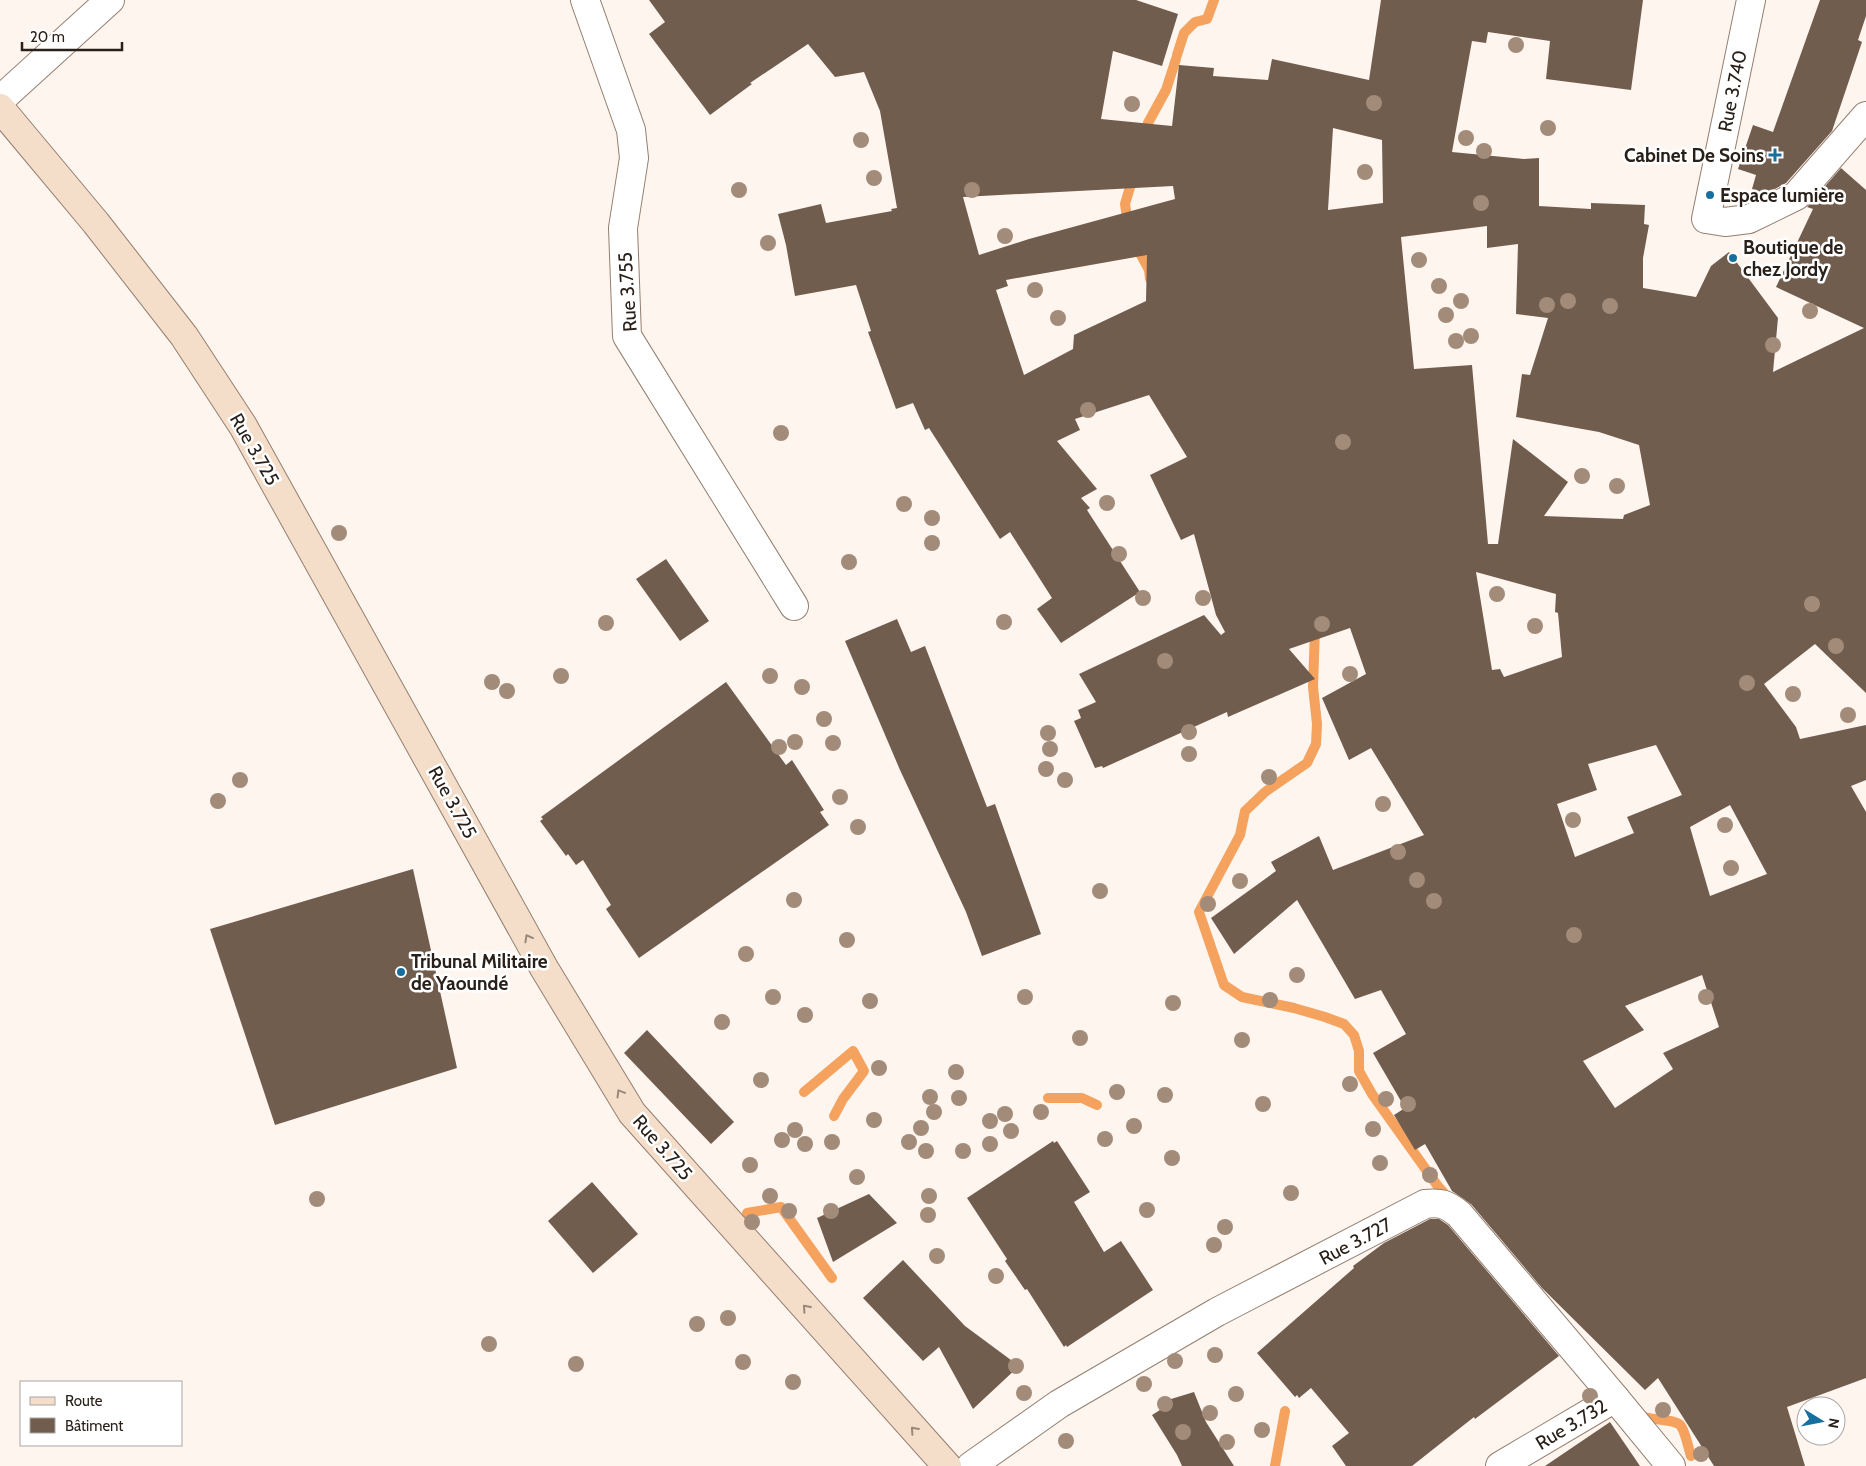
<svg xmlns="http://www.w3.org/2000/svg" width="1866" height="1466" font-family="Cabin,sans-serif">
<rect width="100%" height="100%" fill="#fff5ef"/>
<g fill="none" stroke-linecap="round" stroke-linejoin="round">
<g stroke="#f4a25e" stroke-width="10">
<polyline points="1177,55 1184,33 1195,22 1207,19 1214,0"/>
<polyline points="1144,137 1148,123 1166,90 1176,59"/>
<polyline points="1128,224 1125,204 1133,177"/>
<polyline points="1135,244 1149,270 1150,279"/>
<polyline points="1315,628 1313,687 1317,724 1316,744 1307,763 1265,792 1245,811 1240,835 1199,912 1224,985 1242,997 1294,1008 1325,1017 1344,1024 1354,1035 1359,1051 1359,1071 1372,1094 1437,1185 1450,1200"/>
<polyline points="804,1092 853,1051 864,1071 843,1099 834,1116"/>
<polyline points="1048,1098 1082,1098 1097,1105"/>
<polyline points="747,1213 781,1207 832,1278"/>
<path d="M1639,1415C1649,1421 1675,1418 1681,1426C1686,1434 1688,1447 1691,1456"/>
<polyline points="1275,1466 1285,1411"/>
</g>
</g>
<g fill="#715d4e" fill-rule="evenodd">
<path d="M649,0H1136L1178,14L1162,66L1113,51L1101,119L1172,126L1179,65L1214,68L1213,76L1268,80L1272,59L1369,80L1381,0H1643L1631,90L1546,79L1550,41L1488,32L1486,43L1472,41L1452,152L1524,159L1539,158V206L1591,209V203L1645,205L1644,224L1649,225L1643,258V288L1696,297L1711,266L1729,252L1778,318L1773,372L1864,328L1776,287L1813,209L1807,207L1841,168L1866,190V693L1815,644L1764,684L1796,727L1800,739L1866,725V780L1851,786L1866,812V1378L1787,1407L1805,1466H1714L1658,1378L1645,1390L1542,1288L1471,1204L1452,1191L1425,1144L1415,1150L1394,1115L1405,1108L1373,1053L1406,1034L1381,990L1355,999L1297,900L1234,954L1211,918L1276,871L1271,862L1319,836L1333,870L1424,835L1371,748L1349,760L1322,698L1366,674L1350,628L1289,649L1315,679L1228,717L1227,712L1103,768L1102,766L1095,768L1074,721L1081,718L1078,710L1096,702L1079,674L1204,615L1221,635L1225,632L1216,615L1194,534L1181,540L1150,475L1187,457L1149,395L1075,419L1080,430L1057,441L1097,489L1081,498L1090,508L1087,510L1140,592L1061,643L1037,609L1052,598L1010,532L1000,539L929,428L925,430L913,403L896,409L868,332L871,331L856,285L795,296L786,245L778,214L821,204L826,223L892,211L891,209L897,208L880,111L864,72L835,77L808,44L750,83L752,84L710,115L649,34L665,22ZM1333,128L1382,140L1383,203L1328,210ZM1173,186L1175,199L1029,239L979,255L963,197ZM1487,226V248L1518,244L1516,314L1548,318L1530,375L1522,374L1516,417L1599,432L1639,445L1650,505L1624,515L1623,519L1544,516L1568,482L1513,439L1498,544H1488L1472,365L1414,369L1401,237ZM1147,255L1146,301L1074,335L1073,349L1024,375L996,290L1008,286L1006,280ZM1476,572L1556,594L1555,612L1558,613L1562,657L1504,677L1500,669L1492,670ZM1656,745L1682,795L1627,817L1634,833L1575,857L1557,804L1597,790L1588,764ZM1730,805L1767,874L1710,896L1690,827ZM1702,975L1719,1027L1663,1053L1673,1069L1615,1108L1583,1061L1644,1030L1625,1006Z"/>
<polygon points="1820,0 1866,0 1866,16 1858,40 1862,42 1832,131 1786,183 1765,194 1752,189 1756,175 1738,169 1753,125 1773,132"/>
<polygon points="666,559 709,621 680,641 636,579"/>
<polygon points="897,619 911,652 925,646 987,807 995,804 1041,934 982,956 966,912 900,770 845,641"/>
<polygon points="726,682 786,765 792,760 824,810 820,812 829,825 639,958 606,909 611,905 583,860 576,865 568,854 566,856 540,821 543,819 541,817"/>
<polygon points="413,869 457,1068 275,1125 210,929"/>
<polygon points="647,1030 734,1122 711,1144 624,1053"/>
<polygon points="1053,1141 1054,1143 1057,1141 1090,1192 1074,1202 1104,1252 1121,1241 1153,1290 1067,1347 1066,1345 1064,1347 1027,1289 1025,1290 1005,1261 1007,1259 967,1198"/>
<polygon points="592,1182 638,1234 593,1273 548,1221"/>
<polygon points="869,1194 897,1223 833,1262 817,1218"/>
<polygon points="1430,1219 1439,1219 1448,1225 1559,1356 1475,1419 1474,1417 1412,1466 1346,1466 1332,1446 1349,1433 1311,1388 1299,1398 1297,1395 1295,1397 1257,1353 1354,1268 1353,1266 1384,1243"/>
<polygon points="903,1260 965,1326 1019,1366 973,1409 939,1347 923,1361 863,1298"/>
<polygon points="1194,1392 1206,1422 1234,1466 1182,1466 1177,1455 1152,1415 1160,1410 1158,1403"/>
<polygon points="1610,1422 1640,1466 1545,1466"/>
</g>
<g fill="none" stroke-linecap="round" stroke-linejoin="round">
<defs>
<g id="street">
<polyline points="585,0 631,130 634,158 623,228 627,336 794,606"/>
<polyline points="1751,0 1706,219 1725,222 1749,219 1796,196 1866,116"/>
<polyline points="0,100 110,0"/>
<path d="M971,1466L1059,1404L1217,1312L1425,1204C1441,1202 1446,1204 1459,1214L1615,1398L1671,1466"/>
<polyline points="1500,1466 1615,1398"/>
</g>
<polyline id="secondary" points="0,108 96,223 184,336 243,426 544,968 632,1113 947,1466"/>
</defs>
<use href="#street" stroke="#937f6f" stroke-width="30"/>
<use href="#secondary" stroke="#937f6f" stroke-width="30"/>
<use href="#street" stroke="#fff" stroke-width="28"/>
<use href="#secondary" stroke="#f4ddc9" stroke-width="28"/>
</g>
<g fill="#a28b79">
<circle cx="1516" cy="45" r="8"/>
<circle cx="1374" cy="103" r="8"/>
<circle cx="1132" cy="104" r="8"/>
<circle cx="1548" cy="128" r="8"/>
<circle cx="1466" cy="138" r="8"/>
<circle cx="861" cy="140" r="8"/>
<circle cx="1484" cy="151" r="8"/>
<circle cx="1365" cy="172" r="8"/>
<circle cx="874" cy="178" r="8"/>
<circle cx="739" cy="190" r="8"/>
<circle cx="972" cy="190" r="8"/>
<circle cx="1481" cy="203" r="8"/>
<circle cx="1005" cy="236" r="8"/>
<circle cx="768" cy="243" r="8"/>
<circle cx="1419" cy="260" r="8"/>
<circle cx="1439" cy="286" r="8"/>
<circle cx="1035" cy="290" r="8"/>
<circle cx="1461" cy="301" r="8"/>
<circle cx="1568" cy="301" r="8"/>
<circle cx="1547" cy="305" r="8"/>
<circle cx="1610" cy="306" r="8"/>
<circle cx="1810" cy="311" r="8"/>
<circle cx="1446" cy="315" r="8"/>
<circle cx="1058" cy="318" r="8"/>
<circle cx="1471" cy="336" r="8"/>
<circle cx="1456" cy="341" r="8"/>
<circle cx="1773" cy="345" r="8"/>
<circle cx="1088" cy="410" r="8"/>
<circle cx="781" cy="433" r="8"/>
<circle cx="1343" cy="442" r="8"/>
<circle cx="1582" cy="476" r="8"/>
<circle cx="1617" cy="486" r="8"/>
<circle cx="1107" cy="503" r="8"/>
<circle cx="904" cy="504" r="8"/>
<circle cx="932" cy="518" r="8"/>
<circle cx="339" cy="533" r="8"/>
<circle cx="932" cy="543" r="8"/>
<circle cx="1119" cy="554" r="8"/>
<circle cx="849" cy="562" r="8"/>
<circle cx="1497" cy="594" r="8"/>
<circle cx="1143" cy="598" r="8"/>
<circle cx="1203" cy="598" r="8"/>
<circle cx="1812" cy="604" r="8"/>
<circle cx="1004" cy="622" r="8"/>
<circle cx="606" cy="623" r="8"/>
<circle cx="1322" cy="624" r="8"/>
<circle cx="1535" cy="626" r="8"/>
<circle cx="1836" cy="646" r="8"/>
<circle cx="1165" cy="661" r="8"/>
<circle cx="1350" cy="674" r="8"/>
<circle cx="561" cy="676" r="8"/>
<circle cx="770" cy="676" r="8"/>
<circle cx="492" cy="682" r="8"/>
<circle cx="1747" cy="683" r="8"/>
<circle cx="802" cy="687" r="8"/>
<circle cx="507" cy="691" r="8"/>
<circle cx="1793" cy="694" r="8"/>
<circle cx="1848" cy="715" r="8"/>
<circle cx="824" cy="719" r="8"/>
<circle cx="1189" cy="732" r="8"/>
<circle cx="1048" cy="733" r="8"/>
<circle cx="795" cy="742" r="8"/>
<circle cx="833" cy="743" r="8"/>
<circle cx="779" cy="747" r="8"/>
<circle cx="1050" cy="749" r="8"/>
<circle cx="1189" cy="754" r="8"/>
<circle cx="1046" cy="769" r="8"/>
<circle cx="1269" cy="777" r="8"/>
<circle cx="240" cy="780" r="8"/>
<circle cx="1065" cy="780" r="8"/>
<circle cx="840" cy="797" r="8"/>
<circle cx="218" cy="801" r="8"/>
<circle cx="1383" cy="804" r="8"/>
<circle cx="1573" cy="820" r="8"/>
<circle cx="1725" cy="825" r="8"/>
<circle cx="858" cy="827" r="8"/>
<circle cx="1398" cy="852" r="8"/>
<circle cx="1731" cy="868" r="8"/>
<circle cx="1417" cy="880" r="8"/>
<circle cx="1240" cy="881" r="8"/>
<circle cx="1100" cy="891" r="8"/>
<circle cx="794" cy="900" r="8"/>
<circle cx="1434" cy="901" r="8"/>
<circle cx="1208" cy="904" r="8"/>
<circle cx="1574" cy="935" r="8"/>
<circle cx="847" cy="940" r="8"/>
<circle cx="746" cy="954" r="8"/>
<circle cx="1297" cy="975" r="8"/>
<circle cx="773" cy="997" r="8"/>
<circle cx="1025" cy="997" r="8"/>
<circle cx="1706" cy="997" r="8"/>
<circle cx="1270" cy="1000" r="8"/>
<circle cx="870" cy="1001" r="8"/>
<circle cx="1173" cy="1003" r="8"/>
<circle cx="805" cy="1015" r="8"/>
<circle cx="722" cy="1022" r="8"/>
<circle cx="1080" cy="1038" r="8"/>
<circle cx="1242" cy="1040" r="8"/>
<circle cx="879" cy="1068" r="8"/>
<circle cx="956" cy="1072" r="8"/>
<circle cx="761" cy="1080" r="8"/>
<circle cx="1350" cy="1084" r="8"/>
<circle cx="1117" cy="1092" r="8"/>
<circle cx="1165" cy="1095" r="8"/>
<circle cx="930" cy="1097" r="8"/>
<circle cx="959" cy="1098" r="8"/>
<circle cx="1386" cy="1099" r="8"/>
<circle cx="1263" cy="1104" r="8"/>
<circle cx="1408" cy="1104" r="8"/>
<circle cx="934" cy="1112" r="8"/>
<circle cx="1041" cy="1112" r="8"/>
<circle cx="1005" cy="1114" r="8"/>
<circle cx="874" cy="1120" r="8"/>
<circle cx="990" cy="1121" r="8"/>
<circle cx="1134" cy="1126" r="8"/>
<circle cx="921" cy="1128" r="8"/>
<circle cx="1373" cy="1129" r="8"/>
<circle cx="795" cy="1130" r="8"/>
<circle cx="1011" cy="1131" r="8"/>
<circle cx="1105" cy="1139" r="8"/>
<circle cx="782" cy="1140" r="8"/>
<circle cx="832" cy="1142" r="8"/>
<circle cx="909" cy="1142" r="8"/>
<circle cx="805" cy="1144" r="8"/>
<circle cx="990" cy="1144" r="8"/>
<circle cx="926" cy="1151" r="8"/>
<circle cx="963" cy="1151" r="8"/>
<circle cx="1172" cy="1158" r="8"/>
<circle cx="1380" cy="1163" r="8"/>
<circle cx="750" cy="1165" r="8"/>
<circle cx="1430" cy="1175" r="8"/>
<circle cx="857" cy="1177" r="8"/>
<circle cx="1291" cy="1193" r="8"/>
<circle cx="770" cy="1196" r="8"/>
<circle cx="929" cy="1196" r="8"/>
<circle cx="317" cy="1199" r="8"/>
<circle cx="1147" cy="1210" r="8"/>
<circle cx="789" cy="1211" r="8"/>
<circle cx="831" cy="1211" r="8"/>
<circle cx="928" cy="1215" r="8"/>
<circle cx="752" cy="1222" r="8"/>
<circle cx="1225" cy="1227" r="8"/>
<circle cx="1214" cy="1245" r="8"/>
<circle cx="937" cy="1256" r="8"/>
<circle cx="996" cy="1276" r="8"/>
<circle cx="728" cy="1318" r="8"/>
<circle cx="697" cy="1324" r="8"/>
<circle cx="489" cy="1344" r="8"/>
<circle cx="1215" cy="1355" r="8"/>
<circle cx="1175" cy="1361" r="8"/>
<circle cx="743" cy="1362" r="8"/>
<circle cx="576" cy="1364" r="8"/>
<circle cx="1016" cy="1366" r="8"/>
<circle cx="793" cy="1382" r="8"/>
<circle cx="1144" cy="1384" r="8"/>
<circle cx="1024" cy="1393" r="8"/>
<circle cx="1236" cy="1394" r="8"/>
<circle cx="1590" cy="1396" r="8"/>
<circle cx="1165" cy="1404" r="8"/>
<circle cx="1663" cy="1410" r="8"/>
<circle cx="1210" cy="1413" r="8"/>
<circle cx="1262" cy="1430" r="8"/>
<circle cx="1183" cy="1432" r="8"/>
<circle cx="1066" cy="1441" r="8"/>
<circle cx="1227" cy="1442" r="8"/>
<circle cx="1701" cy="1454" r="8"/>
</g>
<defs><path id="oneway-chevron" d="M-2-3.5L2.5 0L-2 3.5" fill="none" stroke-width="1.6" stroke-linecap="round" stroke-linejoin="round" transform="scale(1.25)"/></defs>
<g stroke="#99887a">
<use href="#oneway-chevron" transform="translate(528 938) rotate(-119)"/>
<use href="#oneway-chevron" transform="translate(620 1093) rotate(-121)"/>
<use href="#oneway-chevron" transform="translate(806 1308) rotate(-132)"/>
<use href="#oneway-chevron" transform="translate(914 1430) rotate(-132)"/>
</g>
<g fill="#176f9f" stroke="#fff" stroke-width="2">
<path d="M1772.5 147.5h5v5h5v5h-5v5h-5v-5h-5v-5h5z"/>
<circle cx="1710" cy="195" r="5"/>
<circle cx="1733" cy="258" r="5"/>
<circle cx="401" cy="972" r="5"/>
</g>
<g text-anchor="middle" stroke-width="5" stroke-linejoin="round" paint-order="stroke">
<g font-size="19" fill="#29201a" stroke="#fff">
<text transform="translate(1732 91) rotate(-79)" y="7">Rue 3.740</text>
<text transform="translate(627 292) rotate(-94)" y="7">Rue 3.755</text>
<text transform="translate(255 449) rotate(60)" y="7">Rue 3.725</text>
<text transform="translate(453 802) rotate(61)" y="7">Rue 3.725</text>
<text transform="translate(663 1147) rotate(49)" y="7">Rue 3.725</text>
<text transform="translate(1355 1241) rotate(-28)" y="7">Rue 3.727</text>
<text transform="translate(1571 1424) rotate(-31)" y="7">Rue 3.732</text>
</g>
<g font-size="19" font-weight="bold" fill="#29201a" stroke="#fff" text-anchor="start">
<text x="1764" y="162" text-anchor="end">Cabinet De Soins</text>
<text x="1720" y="202">Espace lumière</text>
<text x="1743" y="254">Boutique de<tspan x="1743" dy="22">chez Jordy</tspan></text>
<text x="411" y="968">Tribunal Militaire<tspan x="411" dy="22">de Yaoundé</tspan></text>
</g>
</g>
<rect x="20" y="1381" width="162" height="65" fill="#ffffff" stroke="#a9a6a3"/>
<rect x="30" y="1397" width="25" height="8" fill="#f4ddc9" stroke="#a9a6a3"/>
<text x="65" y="1406" font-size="15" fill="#29201a">Route</text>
<rect x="30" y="1418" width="25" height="15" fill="#715d4e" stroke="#a9a6a3"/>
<text x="65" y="1431" font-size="15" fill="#29201a">Bâtiment</text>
<g transform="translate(1821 1421) rotate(100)"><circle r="24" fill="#ffffff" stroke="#a9a6a3"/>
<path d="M0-4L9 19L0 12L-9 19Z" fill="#176f9f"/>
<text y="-8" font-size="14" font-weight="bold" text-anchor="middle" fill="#29201a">N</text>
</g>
<path d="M22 42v8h100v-8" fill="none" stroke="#29201a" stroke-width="2.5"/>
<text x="30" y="42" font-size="15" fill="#29201a" stroke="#ffffff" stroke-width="4" paint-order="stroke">20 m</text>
</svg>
